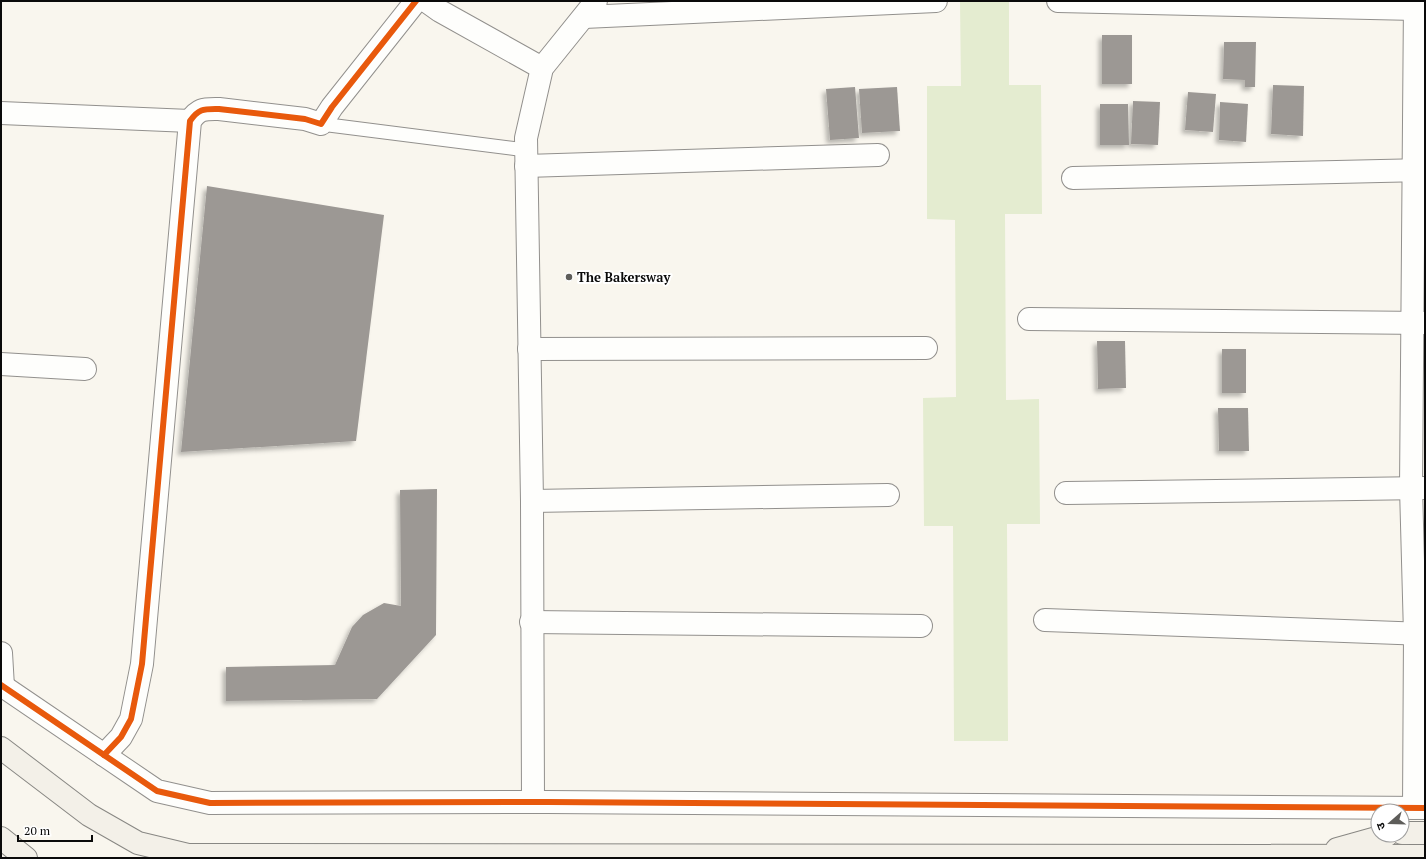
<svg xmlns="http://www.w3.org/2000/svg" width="1426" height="859" font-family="'PT Serif','Noto Sans Devanagari',serif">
<defs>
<filter id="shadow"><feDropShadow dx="-3.5" dy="3.5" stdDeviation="2" flood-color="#0004"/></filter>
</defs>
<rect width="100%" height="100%" fill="#f9f6ee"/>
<polygon fill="#e4ecd0" points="960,1 1009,1 1009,85 1041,85 1042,214 1005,214 1006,400 1039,399 1040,524 1007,524 1008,741 954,741 953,526 924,526 923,398 956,397 955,220 927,219 927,86 961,86"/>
<g fill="#9c9894" filter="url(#shadow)">
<rect x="1102" y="35" width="30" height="49"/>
<polygon points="1224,42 1256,42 1255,87 1245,87 1245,80 1223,79"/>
<polygon points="1273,85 1304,86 1303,136 1271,134"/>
<polygon points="855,87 859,138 830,140 826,89"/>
<polygon points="897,87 900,131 862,133 859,89"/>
<polygon points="1188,92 1216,94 1213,132 1185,130"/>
<polygon points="1133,101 1160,102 1158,145 1131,144"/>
<polygon points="1220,102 1248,104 1246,142 1219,140"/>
<polygon points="1100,104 1128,104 1129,145 1100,145"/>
<polygon points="207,186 384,215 356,441 181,452"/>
<polygon points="1097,341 1125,341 1126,388 1098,389"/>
<rect x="1222" y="349" width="24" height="44"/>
<polygon points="1218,408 1248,408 1249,451 1219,451"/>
<polygon points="437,489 436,635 377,699 226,701 226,667 335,665 352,627 363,615 384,603 401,606 400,490"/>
</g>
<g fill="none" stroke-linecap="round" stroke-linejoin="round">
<defs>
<polyline id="lane" points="321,124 526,150"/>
<g id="street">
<polyline points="426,1 440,11 542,68"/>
<polyline points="1058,1 1415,9"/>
<polyline points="584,17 936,1"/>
<polyline points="1,113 190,121"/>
<polyline points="526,166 878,155"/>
<polyline points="1073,178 1425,170"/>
<polyline points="1029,319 1425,323"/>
<polyline points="529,349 926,348"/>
<polyline points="1,364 85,369"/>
<polyline points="1066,493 1425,488"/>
<polyline points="532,501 888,495"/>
<polyline points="1045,620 1425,634"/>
<polyline points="531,622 921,626"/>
<polyline points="1,653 3,687"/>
<polyline points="1,685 157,791 210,803 548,802 1425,808"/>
<path d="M104,755L121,737L131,719L142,664L190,121C199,108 204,109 219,109L305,119L321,124L332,107L416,1"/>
<polyline points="533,802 532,501 526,138 542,68 596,1"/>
<polyline points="1414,808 1415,634 1411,488 1415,1"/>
</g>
<g id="secondary">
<polyline points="1,748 89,815 138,843 188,855 1425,856"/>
<polyline points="1402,833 1425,833"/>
<polyline points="1,838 26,858"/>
<polyline points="1337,849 1387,835"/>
</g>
</defs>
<use href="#lane" stroke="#92908d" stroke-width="15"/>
<use href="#street" stroke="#92908d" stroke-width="24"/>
<use href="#secondary" stroke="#888783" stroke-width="24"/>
<use href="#lane" stroke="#fefefc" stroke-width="13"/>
<use href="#street" stroke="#fefefc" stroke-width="22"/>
<use href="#secondary" stroke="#f3f0e8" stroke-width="22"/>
<defs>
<g id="cycleway">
<polyline points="1,685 157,791 210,803 548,802 1425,808"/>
<path d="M104,755L121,737L131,719L142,664L190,121C199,108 204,109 219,109L305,119L321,124L332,107L416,1"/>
</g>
</defs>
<use href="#cycleway" stroke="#fff" stroke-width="8"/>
<use href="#cycleway" stroke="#e8590c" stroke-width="6"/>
</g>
<circle fill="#5e5d5a" stroke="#fff" stroke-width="1.5" cx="569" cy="277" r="4"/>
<g text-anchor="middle" stroke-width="4" stroke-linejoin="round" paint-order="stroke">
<g font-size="13" font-weight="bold" fill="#0a0a0a" stroke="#fff" text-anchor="start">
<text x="577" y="282">The Bakersway</text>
</g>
</g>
<rect width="1426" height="859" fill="none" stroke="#0a0a0a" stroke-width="4"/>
<g transform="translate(1390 823) rotate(250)"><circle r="19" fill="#ffffff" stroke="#9d9d9d"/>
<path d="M0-3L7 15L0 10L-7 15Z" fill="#5e5d5a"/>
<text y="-6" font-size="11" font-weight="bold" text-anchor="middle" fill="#0a0a0a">उ</text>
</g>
<path d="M18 835v6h74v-6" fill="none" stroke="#0a0a0a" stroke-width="2"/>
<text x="24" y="835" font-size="12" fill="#0a0a0a" stroke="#ffffff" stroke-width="3" paint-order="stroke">20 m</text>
</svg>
